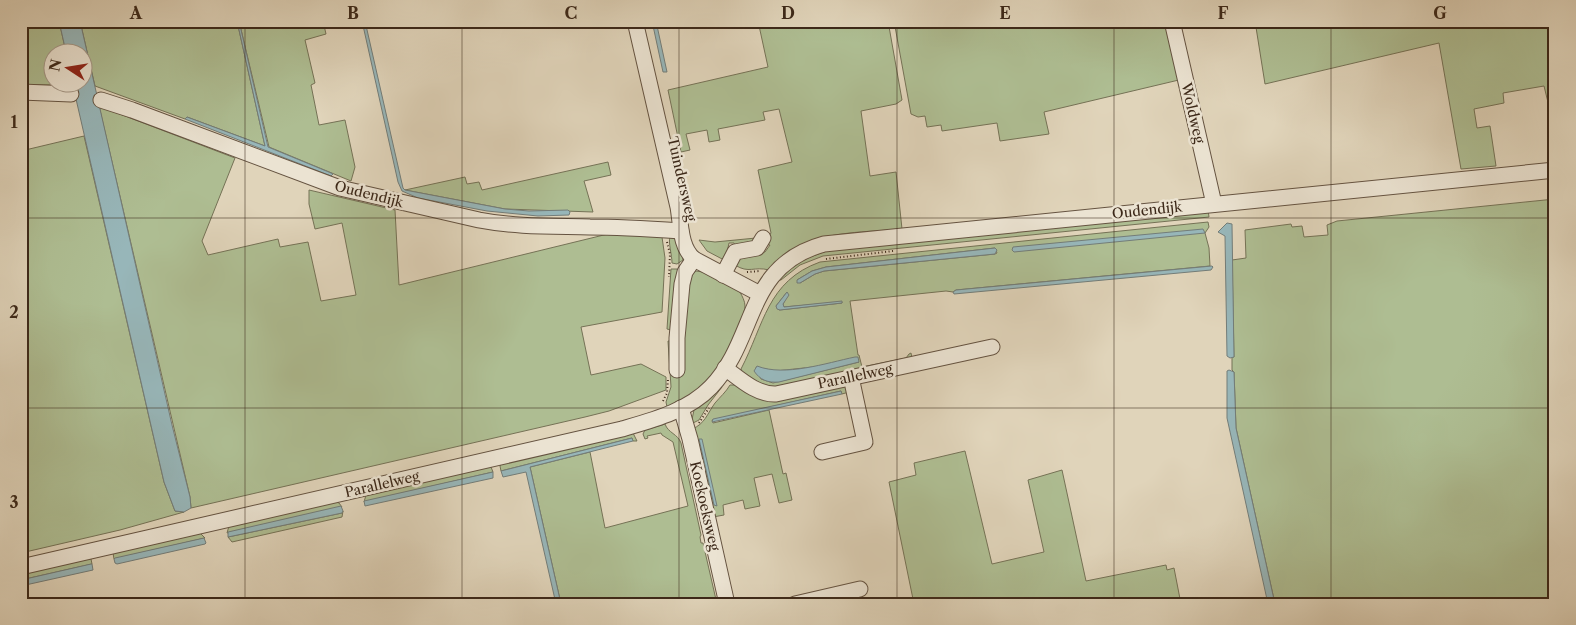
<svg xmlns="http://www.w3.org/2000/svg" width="1576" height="625" font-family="'Libre Caslon Text',serif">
<rect width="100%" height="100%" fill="#e0d4ba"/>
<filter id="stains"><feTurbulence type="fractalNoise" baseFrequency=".004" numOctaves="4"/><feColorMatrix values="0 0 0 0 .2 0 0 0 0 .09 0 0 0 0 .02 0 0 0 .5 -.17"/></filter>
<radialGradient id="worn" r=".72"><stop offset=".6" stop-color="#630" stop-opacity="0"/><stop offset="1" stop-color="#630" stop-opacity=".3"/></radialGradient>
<g fill="#aebd92" stroke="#757256" fill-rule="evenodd">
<polygon points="21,21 59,21 66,52 52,52 52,82 73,83 73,85 21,85 21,41 24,40"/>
<polygon points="80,21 237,21 265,146 187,117 185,119 95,86"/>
<polygon points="239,21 323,21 326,34 305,40 315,83 311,85 319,125 345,120 355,167 351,181 269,147"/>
<path d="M758,21H888L902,100L896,104L861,111L870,176L896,172L902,229C870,232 824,231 796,248C786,254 778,263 769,270C754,266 749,274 735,265L743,254L765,252L770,245L764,244L771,233L758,170L792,162L779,109L763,112L765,120L718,129L720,140L709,142L707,130L686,134L690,150L681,152L668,90L768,67Z"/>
<polygon points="894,21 1169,21 1183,79 1044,112 1049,134 1000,141 997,123 942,131 941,125 927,127 925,116 918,117 911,114"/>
<polygon points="1255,21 1555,21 1555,131 1544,86 1503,93 1504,103 1474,109 1477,128 1490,126 1496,166 1461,169 1439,43 1265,84"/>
<polygon points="99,106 235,158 202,241 208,255 278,239 280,247 308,242 321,301 356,295 342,223 315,229 309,204 309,190 395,210 399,285 616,232 662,237 665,258 662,312 581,327 591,375 641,364 666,377 666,390 609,411 585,417 191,508 190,497"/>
<polygon points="84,136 164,482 175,511 184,512 120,530 21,553 21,151"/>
<polygon points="608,162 611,175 584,181 593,212 505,209 405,190 465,177 467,184 479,182 482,190"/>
<polygon points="1555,199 1555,604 1275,604 1236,428 1234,372 1232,370 1232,357 1234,357 1232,260 1246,258 1245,230 1291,224 1292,227 1302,226 1304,237 1328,235 1327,225 1337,221"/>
<polygon points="1208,210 1209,217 823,256 800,265 781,280 779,280 797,262 829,250"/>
<path d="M1208,222L1209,227L1205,233L1209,248L1210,266L956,290L953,292L946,291L850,301L858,355H859L862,367L906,358L909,354L911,353L912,358L773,390L743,374L741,369C764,325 767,281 820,262ZM995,248L997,253L995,254L824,271L815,274L800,283L797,280L812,271L826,267ZM787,292L783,305L784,307L842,302V303L779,310L776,306ZM859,362L773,383L761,379L756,367L776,371Z"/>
<path d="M670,237C680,238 682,251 683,260L677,264L672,263C672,255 668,242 670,237Z"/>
<polygon points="756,238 752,245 735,245 734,243 729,243 726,257 724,260 707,251 699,240 715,242"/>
<polygon points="671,269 677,269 679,272 671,330 667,329"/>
<path d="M696,271L703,272L740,292C742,296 745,301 745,306C745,318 718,371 709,380C697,392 683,401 667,407L666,402L671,387L668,341H670C675,325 683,278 696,271Z"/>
<path d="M843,381L849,392L842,394L841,391L712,420L713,423L769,410L783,474L786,473L792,500L779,503L772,474L754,478L760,506L745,509L743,500L723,505L724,515L713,517L692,429C705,424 707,414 715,403C720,397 726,392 730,385H737L747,390Z"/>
<polygon points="722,387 708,405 699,420 691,424 694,410"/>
<path d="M665,424C668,433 678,434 681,443L701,535L700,537L701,543H703L717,604H561L530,467L590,452L605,528L688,506L673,442L662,435L661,433L647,436L648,438L645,439L643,434L645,430Z"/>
<polygon points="633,433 637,441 633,441 632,438 501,471 500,466 502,462"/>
<polygon points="965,451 992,564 1044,552 1028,480 1062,470 1086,581 1166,565 1167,570 1174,568 1181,604 914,604 889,482 916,475 914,463"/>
<polygon points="488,465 491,467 493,472 364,502 366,495"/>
<polygon points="335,501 339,503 342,507 227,533 229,526"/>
<polygon points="343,511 342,517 232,542 228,537 342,513"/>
<polygon points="200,533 205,538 114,559 113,553"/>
<polygon points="89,557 91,559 92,564 21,580 21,573"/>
</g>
<g fill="#97b6b9" stroke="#737d79">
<polygon points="59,21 80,21 172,425 190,497 191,508 184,512 175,511 164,482 76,99 73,83 82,82 82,52 66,52"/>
<polygon points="237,21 239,21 268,147 331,173 333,174 331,176 185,119 187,117 265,146"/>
<polygon points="362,21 365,21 403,188 405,190 505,209 529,211 568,210 570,212 569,215 538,216 487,211 418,198 402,191 398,182"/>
<polygon points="652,21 656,21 667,72 663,72"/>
<polygon points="1227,223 1232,224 1234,357 1230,358 1227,356 1225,236 1218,232"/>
<polygon points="1203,229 1205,233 1014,252 1012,250 1013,247"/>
<polygon points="995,248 997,250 995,254 824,271 815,274 800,283 797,283 797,280 812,271 826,267"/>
<polygon points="1212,266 1213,267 1211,270 954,294 953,292 956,290"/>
<polygon points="787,292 789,295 783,304 784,307 842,301 842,303 780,310 777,309 776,306"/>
<path d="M855,357H858L859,362L779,382C768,383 760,380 754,371L757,366C785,377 826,363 855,357Z"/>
<polygon points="1229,370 1234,372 1236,428 1275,604 1268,604 1227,418 1227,371"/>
<polygon points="841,391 842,394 712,422 713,419"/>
<polygon points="632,438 633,441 530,467 561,604 556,604 526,472 503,477 501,471"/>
<polygon points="699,439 702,439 717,506 714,505"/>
<polygon points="493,472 493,478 365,506 364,501"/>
<polygon points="341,506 343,511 342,513 228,537 228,532"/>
<polygon points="204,538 206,543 205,544 117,564 115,563 114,559 115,558"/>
<polygon points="91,564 92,564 93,570 21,586 21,580"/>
</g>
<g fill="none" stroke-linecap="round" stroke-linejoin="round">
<defs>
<g id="minor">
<path d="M635,21L678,207C681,224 680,247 694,259L760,294"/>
<polyline points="1172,21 1214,204"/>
<polyline points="21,92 71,94"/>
<path d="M101,100L132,110L340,188L479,220C515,227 552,226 590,227C620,227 651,229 681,231"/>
<polyline points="723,275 735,252 757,248 763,238"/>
<path d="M725,368C740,379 757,395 776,394L992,347"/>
<polyline points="677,370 677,338 682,284 685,272 694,259"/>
<polyline points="681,408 690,439 727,604"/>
<polyline points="822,452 865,442 851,377"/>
<path d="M21,567L622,429C653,420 688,411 711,387C758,338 744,266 824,244L1555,170"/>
<polyline points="795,604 860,589"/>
</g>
</defs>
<use href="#minor" stroke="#655341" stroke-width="17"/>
<g stroke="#3c2819" stroke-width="2" stroke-dasharray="1 2.5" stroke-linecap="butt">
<polyline points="667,242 670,254 669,277"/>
<polyline points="826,259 893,251"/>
<polyline points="747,272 760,271"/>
<polyline points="663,401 667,393 668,379"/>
<polyline points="699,423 709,408"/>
</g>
<use href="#minor" stroke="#ebe3d2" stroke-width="15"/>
</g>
<path fill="none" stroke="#3c2819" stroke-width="1" stroke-opacity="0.55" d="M245,21V604M462,21V604M679,21V604M897,21V604M1114,21V604M1331,21V604M21,218H1555M21,408H1555"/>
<g text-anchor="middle" stroke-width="5" stroke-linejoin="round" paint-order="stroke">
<g font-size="14" fill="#3c2819" stroke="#ebe3d2">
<text transform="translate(1193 113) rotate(77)" y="5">Woldweg</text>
<text transform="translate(682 179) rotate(77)" y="5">Tuindersweg</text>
<text transform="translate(369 194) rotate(14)" y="5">Oudendijk</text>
<text transform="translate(1147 210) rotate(-6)" y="5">Oudendijk</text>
<text transform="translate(855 376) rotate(-12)" y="5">Parallelweg</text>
<text transform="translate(382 484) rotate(-13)" y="5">Parallelweg</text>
<text transform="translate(705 506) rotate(77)" y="5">Koekoeksweg</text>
</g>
</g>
<rect width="1576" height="625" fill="none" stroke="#e0d4ba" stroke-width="55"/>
<g transform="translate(68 68) rotate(282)"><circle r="24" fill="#ebe3d2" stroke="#a59888"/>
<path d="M0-4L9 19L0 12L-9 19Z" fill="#8f2418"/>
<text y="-8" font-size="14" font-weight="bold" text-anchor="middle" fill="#3c2819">N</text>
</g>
<rect x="28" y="28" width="1520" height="570" fill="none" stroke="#3c2819" stroke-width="2"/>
<g font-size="16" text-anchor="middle" font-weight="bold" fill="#3c2819">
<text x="136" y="19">A</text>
<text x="353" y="19">B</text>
<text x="571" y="19">C</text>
<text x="788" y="19">D</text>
<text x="1005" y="19">E</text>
<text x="1223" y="19">F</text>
<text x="1440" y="19">G</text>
<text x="14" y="128">1</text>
<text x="14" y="318">2</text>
<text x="14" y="508">3</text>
</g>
<rect width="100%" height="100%" filter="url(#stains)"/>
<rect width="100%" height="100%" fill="url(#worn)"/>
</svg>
